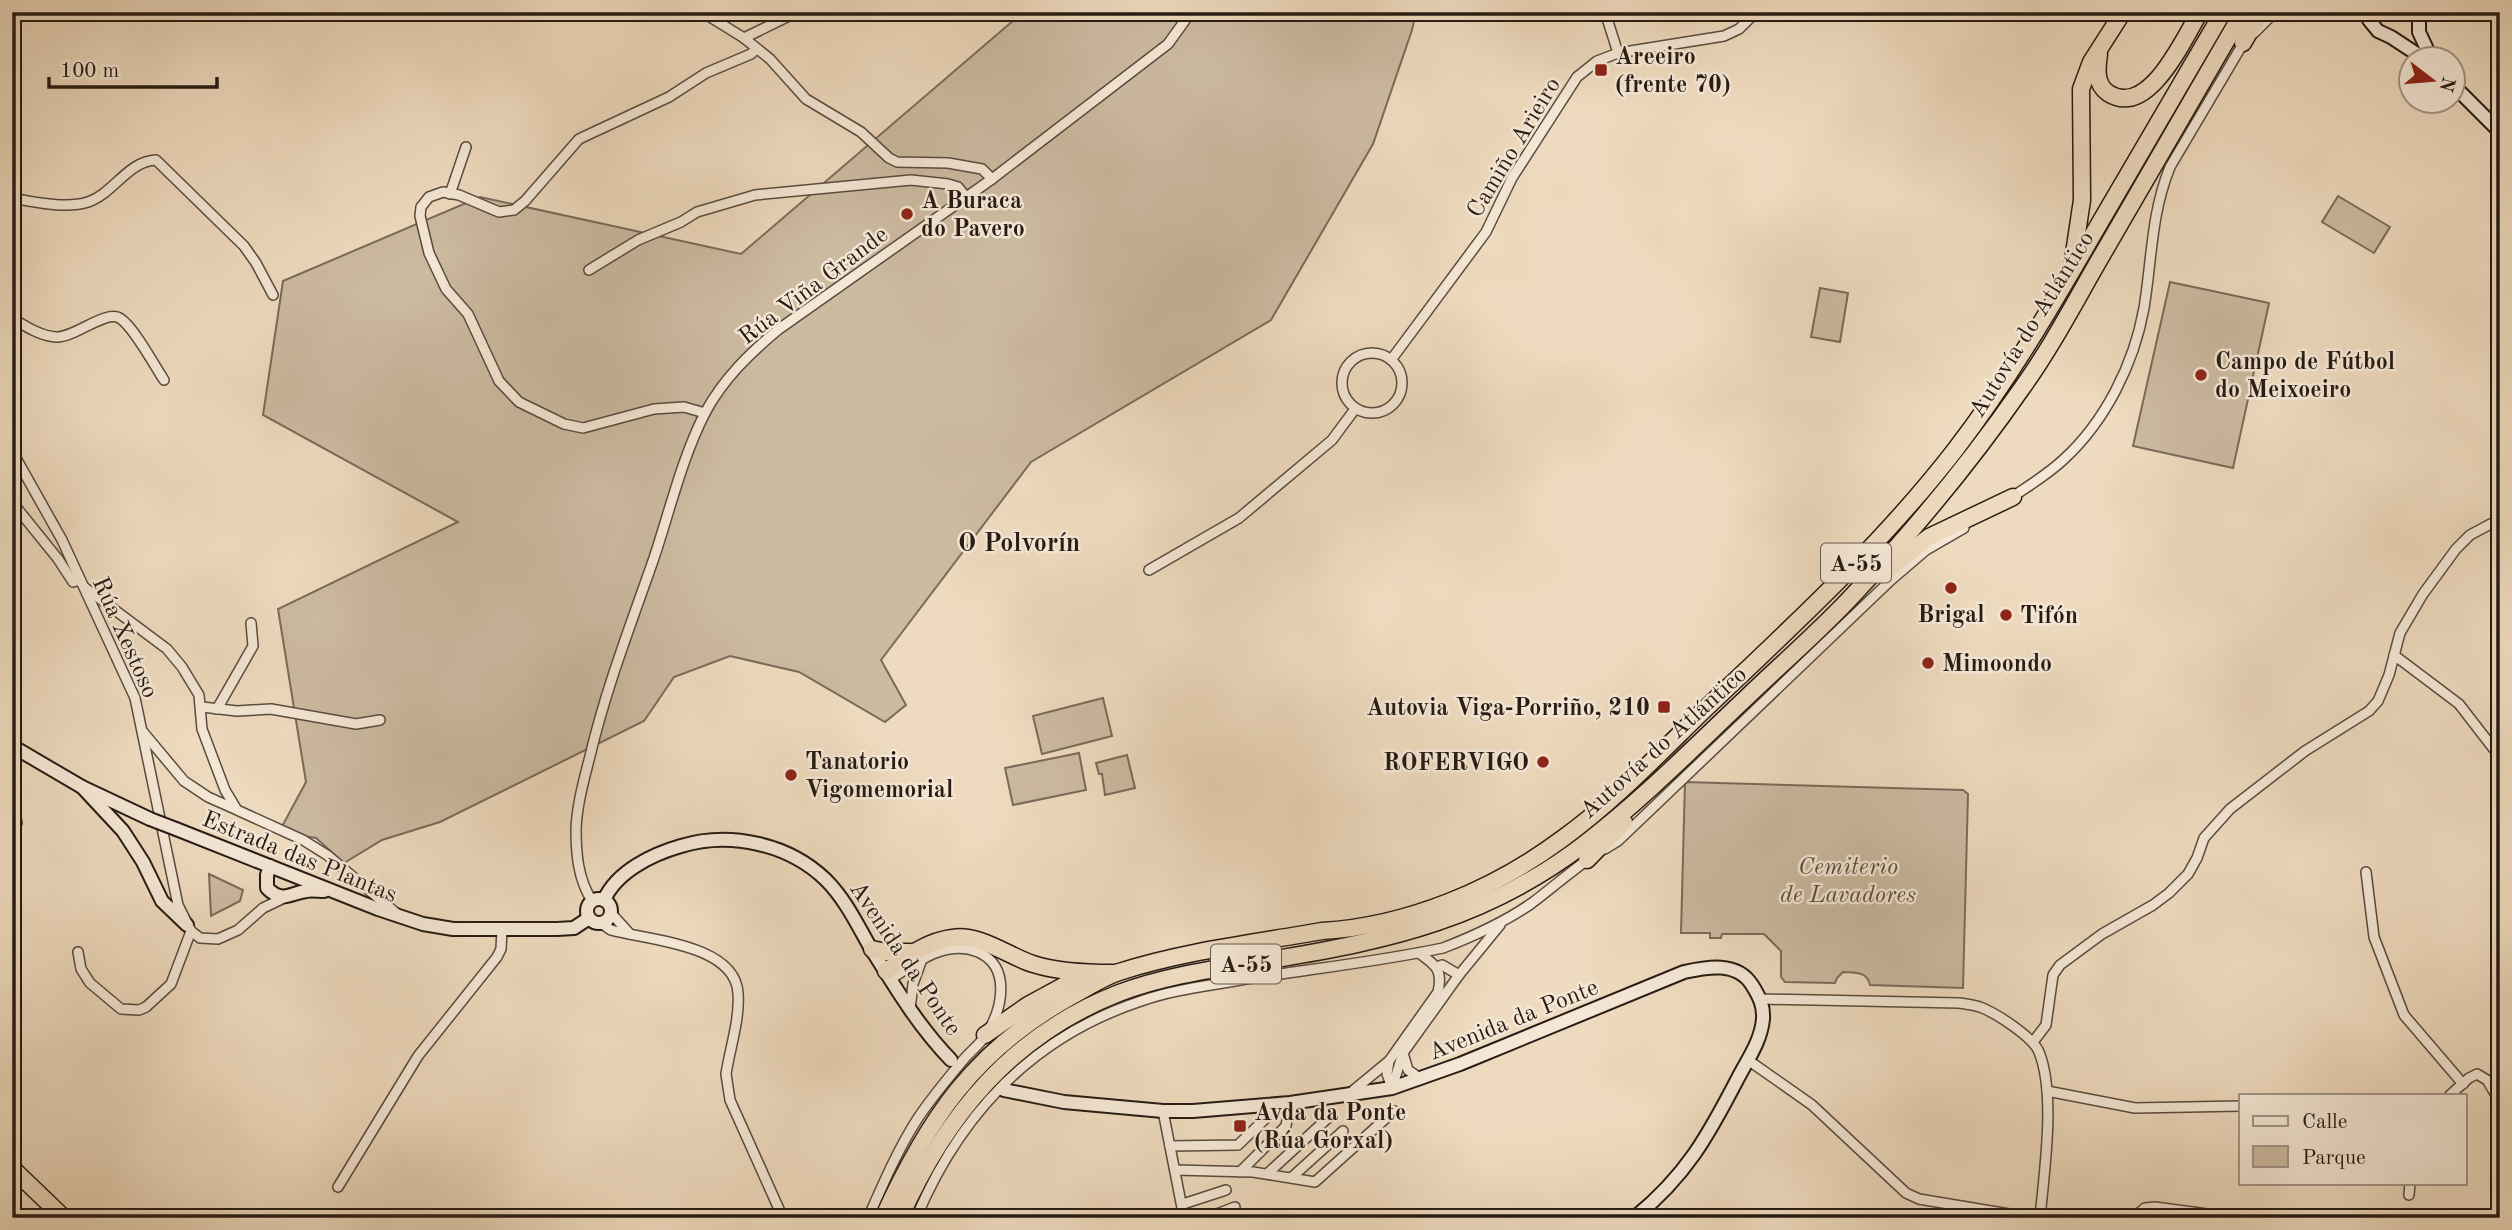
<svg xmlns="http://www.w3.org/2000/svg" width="2512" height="1230" font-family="'Old Standard TT',serif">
<rect width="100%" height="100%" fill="#eedabe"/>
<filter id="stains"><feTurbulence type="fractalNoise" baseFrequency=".00286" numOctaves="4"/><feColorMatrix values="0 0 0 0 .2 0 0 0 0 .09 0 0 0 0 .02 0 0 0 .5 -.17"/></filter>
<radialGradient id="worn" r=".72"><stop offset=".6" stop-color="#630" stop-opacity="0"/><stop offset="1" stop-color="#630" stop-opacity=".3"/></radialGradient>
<g fill="#ccbaa1" stroke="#7a6a5a" stroke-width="2">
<polygon points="1012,12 1416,12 1412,30 1373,144 1271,320 1031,462 881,660 906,705 885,722 799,672 730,656 674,677 644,721 440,822 382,840 344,863 316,838 279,832 306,782 278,609 458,522 263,415 283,281 480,197 741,254 1014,20"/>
<polygon points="2338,196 2390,227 2374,253 2322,222"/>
<polygon points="2170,282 2269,303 2233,468 2133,446"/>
<polygon points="1820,288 1848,293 1840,342 1811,337"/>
<polygon points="1103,698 1112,736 1042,754 1033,716"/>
<polygon points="1079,753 1086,790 1013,805 1005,768"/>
<polygon points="1127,755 1135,788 1105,795 1102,774 1099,774 1096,763"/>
<path d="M1685,782L1963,790L1968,794L1963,988L1870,985C1867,971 1855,973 1843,972L1837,978L1835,983L1785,982L1781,977V951L1764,934H1722L1721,938H1710V933H1681Z"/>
<polygon points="209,874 243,890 240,901 211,916"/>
</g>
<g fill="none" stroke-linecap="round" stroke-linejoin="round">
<defs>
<g id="street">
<polyline points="702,12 744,38 770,59 806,99 861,132 889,158 897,162 948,163 982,169 992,179"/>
<polyline points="1605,12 1618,53"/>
<polyline points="2254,33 2275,12"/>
<polyline points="744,38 793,14 810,12"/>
<polyline points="450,194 466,147"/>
<path d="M12,198C34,202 66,209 88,202C113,194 128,161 156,160L244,246L256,263L273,295"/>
<polyline points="589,270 638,240 681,222 697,212 755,195 911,180 948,184 958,187 966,197"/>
<path d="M12,318C25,326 40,336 56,337C75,338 107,308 121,319C135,329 154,365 164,380"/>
<circle cx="1372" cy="383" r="30"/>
<polyline points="1391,360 1486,232 1512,178 1577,77 1597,61 1618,53 1724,36 1739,29 1756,12"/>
<polyline points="705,413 684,407 654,409 583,428 564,424 519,402 499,381 468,314 446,289 429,253 420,216 421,207 429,197 443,192 459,195 499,212 514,210 525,201 579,139 669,97 706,73 751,54 756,49"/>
<polyline points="12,451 62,540 135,698 178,905 191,931 200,938 218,939 238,930 263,908 286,897"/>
<path d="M2011,498C2028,486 2047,475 2063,460C2105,422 2134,364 2144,308C2152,259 2151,214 2170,167L2244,42"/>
<polyline points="12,502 58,559 73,582 80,580"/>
<polyline points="1149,570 1239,518 1332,440 1355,409"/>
<polyline points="84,587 167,649 182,667 199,695 202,729 225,790 237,810 303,840 327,855 395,912"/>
<polyline points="2394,655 2459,704 2500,757"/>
<polyline points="202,707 237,711 271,709 356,724 380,720"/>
<polyline points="217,709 253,646 251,623"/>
<polyline points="143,732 184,781 208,797 235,809"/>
<polyline points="12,799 17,823"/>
<polyline points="1605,849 1618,841 1891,580 1926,550 1964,528"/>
<polyline points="2366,872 2374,937 2404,1015 2463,1084"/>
<path d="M592,901C578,879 576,854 576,829C577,804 584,780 590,756C606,688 631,624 654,558C670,510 682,458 705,413C723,379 750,353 779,329L992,179L1168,44L1191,12"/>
<polyline points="611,913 630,934"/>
<path d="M601,923L611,930C647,940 735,944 738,993C740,1019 730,1048 726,1074L730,1100L783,1218"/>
<polyline points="78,952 81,969 90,983 121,1009 139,1010 146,1007 171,984 191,931"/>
<polyline points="1437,967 1442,965 1459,975"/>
<path d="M1761,999L1959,1003C1966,1004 1974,1005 1980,1007C1996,1013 2033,1037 2039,1052C2056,1094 2044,1173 2040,1218"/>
<polyline points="910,1009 913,984 921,962"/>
<polyline points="2033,1042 2046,1025 2053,975 2060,965 2102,934 2153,905 2169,893 2188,874 2197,858 2204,838 2230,809 2305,751 2369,711 2378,701 2389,675 2400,633 2423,594 2456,549 2470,535 2500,519"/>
<polyline points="1748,1060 1812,1105 1906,1193 1919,1199 2033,1218"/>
<polyline points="1389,1061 1387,1074 1392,1088"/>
<polyline points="1421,1079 1408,1070 1403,1053 1459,975 1500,925"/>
<polyline points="1392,1088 1403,1053"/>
<polyline points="2047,1091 2135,1108 2241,1106"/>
<path d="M1349,1094L1389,1061L1438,992C1443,970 1436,965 1419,953"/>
<polyline points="2450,1095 2469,1078 2477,1074 2487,1080 2500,1102"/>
<polyline points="1163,1111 1184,1218"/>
<polyline points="1170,1146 1238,1145 1267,1117 1269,1105"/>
<polyline points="1175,1170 1253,1172 1315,1182 1394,1111"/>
<polyline points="1240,1172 1286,1126 1290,1103"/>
<polyline points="1267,1174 1329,1117"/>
<polyline points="1291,1178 1343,1131"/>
<polyline points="338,1187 418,1056 497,957 501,949 502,929"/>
<polyline points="2409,1195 2410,1183"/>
<polyline points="1183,1204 1226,1190"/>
<path d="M868,1218C883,1184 898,1149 918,1118C932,1097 948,1078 964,1059C971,1051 980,1044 986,1035C1002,1010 1012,967 978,952C946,939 917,962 891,979"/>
<path d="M916,1218C960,1114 1032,1037 1141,1001C1169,991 1199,987 1229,982C1300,970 1372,963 1443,948C1474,936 1505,922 1532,903C1552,888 1570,872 1590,858"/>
<polyline points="1206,1218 1235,1207"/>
<polyline points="2133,1218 2145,1208 2155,1207 2222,1216"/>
</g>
<g id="secondary">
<polyline points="2368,12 2369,20 2378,31 2391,37 2426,60"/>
<polyline points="2419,12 2419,32 2432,60"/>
<polyline points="2452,84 2500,132"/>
<polyline points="12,746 82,787 150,819"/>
<polyline points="82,787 123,831 143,862 162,901 187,925"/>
<polyline points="176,829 378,909 423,924 453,929 557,929 574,928 589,918"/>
<path d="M270,866L267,875V888C282,903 288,894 306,891C311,890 318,891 324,891"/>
<circle cx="599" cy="911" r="12"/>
<path d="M604,900C617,871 653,854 681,846C730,831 789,844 826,880C845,899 857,924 870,947C895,987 918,1026 951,1060"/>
<path d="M1004,1090L1064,1102L1163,1111H1193L1290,1103L1392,1088L1460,1064L1684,972C1707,967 1737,961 1752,985C1759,996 1764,1006 1763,1019C1761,1041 1748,1059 1738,1078C1708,1136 1686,1176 1634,1218"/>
</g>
<g id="highway">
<polyline points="2243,43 2261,12"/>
<path d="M2099,54C2097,68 2095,84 2108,93C2149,119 2183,39 2200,12"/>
<polyline points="2073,260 2082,200 2081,89 2091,62 2123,12"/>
<polyline points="1883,573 1929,537 2013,497"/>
<polyline points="1587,860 1624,822"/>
<polyline points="872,949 886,952 910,952"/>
<path d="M886,971C907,957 925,942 952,938C979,933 1008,956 1033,964C1058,972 1086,973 1113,973"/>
<polyline points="985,1035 1028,1005 1087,973"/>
<polyline points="12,1168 64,1218"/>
<polyline points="12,1217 13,1218"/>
<path d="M883,1218C928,1119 974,1050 1072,996C1087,988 1103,977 1119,972C1184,951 1254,943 1322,931C1407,926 1493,890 1562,839C1612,803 1656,757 1700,714C1788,630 1880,547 1955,450C2008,381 2052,306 2095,231C2138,158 2180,85 2223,12"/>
<path d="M900,1218C946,1115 1012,1035 1119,993C1169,974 1223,968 1276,959C1392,940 1487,918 1583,845C1641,801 1692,749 1745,699C1781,664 1820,631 1854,594C1915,529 1972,460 2022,388C2053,345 2078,296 2105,250C2151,171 2197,92 2243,12"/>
</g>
</defs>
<use href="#street" stroke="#594b3e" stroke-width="12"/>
<use href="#secondary" stroke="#271b14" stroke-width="16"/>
<use href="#highway" stroke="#271b14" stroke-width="19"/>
<use href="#street" stroke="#f4e7d5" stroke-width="9"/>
<use href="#secondary" stroke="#f4e7d5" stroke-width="12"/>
<use href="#highway" stroke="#eedabe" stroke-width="16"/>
<defs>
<polyline id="secondary-bridge" points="150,819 176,829"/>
</defs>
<use href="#secondary-bridge" stroke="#271b14" stroke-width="16" stroke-linecap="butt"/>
<use href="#secondary-bridge" stroke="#f4e7d5" stroke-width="12"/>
</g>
<g fill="#8f2418" stroke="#f4e7d5" stroke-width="2.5">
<rect x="1594" y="63" width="14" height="14" rx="3.5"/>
<circle cx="907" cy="214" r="7"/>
<circle cx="2201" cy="375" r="7"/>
<circle cx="1951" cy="588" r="7"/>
<circle cx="2006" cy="615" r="7"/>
<circle cx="1928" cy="663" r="7"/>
<rect x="1657" y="700" width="14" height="14" rx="3.5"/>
<circle cx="1543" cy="762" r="7"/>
<circle cx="791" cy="775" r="7"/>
<rect x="1233" y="1119" width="14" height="14" rx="3.5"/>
</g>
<g text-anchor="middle" stroke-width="5" stroke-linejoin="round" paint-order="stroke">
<g fill="#f4e7d5" stroke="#64584e" stroke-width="2">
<rect x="1821" y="543.5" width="70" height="39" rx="5"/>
<rect x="1211" y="944.5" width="70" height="39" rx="5"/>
</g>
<g font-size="23" font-weight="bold" fill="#271b14">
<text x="1856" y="571">A-55</text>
<text x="1246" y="972">A-55</text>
</g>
<g font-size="24" font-weight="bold" fill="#271b14" stroke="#f4e7d5" text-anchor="start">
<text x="1615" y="64">Areeiro<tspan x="1615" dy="28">(frente 70)</tspan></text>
<text x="921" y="208">A Buraca<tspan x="921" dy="28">do Pavero</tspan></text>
<text x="2215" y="369">Campo de Fútbol<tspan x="2215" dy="28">do Meixoeiro</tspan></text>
<text x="1951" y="622" text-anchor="middle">Brigal</text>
<text x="2020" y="623">Tifón</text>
<text x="1942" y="671">Mimoondo</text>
<text x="1650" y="715" text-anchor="end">Autovia Viga-Porriño, 210</text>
<text x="805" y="769">Tanatorio<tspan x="805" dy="28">Vigomemorial</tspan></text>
<text x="1529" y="770" text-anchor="end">ROFERVIGO</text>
<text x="1254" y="1120">Avda da Ponte<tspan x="1254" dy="28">(Rúa Gorxal)</tspan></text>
</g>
<g font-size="24" fill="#271b14" stroke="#f4e7d5">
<text transform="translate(1513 147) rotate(-59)" y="8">Camiño Arieiro</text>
<text transform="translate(813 285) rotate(-37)" y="8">Rúa Viña Grande</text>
<text transform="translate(2031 324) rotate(-58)" y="8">Autovía do Atlántico</text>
<text transform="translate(126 637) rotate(66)" y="8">Rúa Xestoso</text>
<text transform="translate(1663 742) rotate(-42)" y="8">Autovía do Atlántico</text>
<text transform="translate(300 856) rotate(22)" y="8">Estrada das Plantas</text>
<text transform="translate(906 958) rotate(56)" y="8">Avenida da Ponte</text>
<text transform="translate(1513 1019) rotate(-22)" y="8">Avenida da Ponte</text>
</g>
<g font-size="24" font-style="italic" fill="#594b3e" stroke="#f4e7d5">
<text x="1848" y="874">Cemiterio<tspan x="1848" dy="28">de Lavadores</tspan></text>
</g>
<g font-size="26" font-weight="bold" fill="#271b14" stroke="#f4e7d5">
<text x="1019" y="551">O Polvorín</text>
</g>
</g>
<rect width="2512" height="1230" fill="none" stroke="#eedabe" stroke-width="42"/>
<rect x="14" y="14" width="2484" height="1202" fill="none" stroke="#271b14" stroke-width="3.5"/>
<rect x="21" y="21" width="2470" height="1188" fill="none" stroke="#271b14" stroke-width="2"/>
<rect x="2239" y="1094" width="228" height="91" fill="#f4e7d5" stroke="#a29588" stroke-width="2"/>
<rect x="2253" y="1116" width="35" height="10" fill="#f4e7d5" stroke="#a29588" stroke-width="2"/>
<text x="2302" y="1128" font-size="21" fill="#271b14">Calle</text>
<rect x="2253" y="1146" width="35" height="21" fill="#ccbaa1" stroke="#a29588" stroke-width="2"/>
<text x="2302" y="1164" font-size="21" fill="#271b14">Parque</text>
<g transform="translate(2432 80) rotate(106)"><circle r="33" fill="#f4e7d5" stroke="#a29588" stroke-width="2"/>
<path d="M0-5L12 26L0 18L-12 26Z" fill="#8f2418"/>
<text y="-10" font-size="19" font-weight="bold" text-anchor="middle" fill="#271b14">N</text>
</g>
<path d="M49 77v10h168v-10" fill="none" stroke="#271b14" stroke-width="3.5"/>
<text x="60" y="77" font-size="21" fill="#271b14" stroke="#f4e7d5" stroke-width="5" paint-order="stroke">100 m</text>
<rect width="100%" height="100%" filter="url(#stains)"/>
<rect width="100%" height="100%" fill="url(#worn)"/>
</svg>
